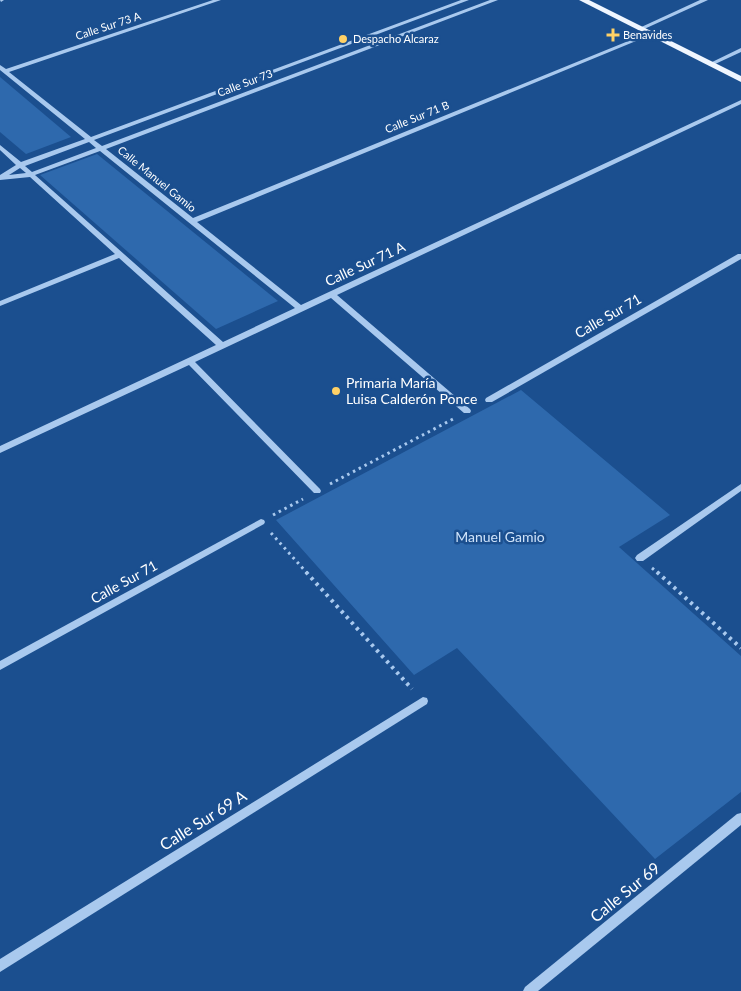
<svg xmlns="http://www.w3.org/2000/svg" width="741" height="991" font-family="Lato,sans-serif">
<rect width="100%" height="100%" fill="#1b4f8f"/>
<g fill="#2e69ad">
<polygon points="0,77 71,137 26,154 0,132"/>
<polygon points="97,154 278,301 216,329 40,175"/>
<polygon points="521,390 670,515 619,547 741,656 741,792 655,859 457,648 414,675 276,520"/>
</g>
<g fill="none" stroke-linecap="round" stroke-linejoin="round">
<g stroke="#a9c9ee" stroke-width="3" stroke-dasharray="2.5 4" stroke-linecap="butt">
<polyline points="330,484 453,419"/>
<polyline points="273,515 303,499"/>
<polyline points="271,533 307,573"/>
<polyline points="652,568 658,573"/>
</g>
<g stroke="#a9c9ee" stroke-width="4" stroke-dasharray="3 4.5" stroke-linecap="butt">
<polyline points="306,572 412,689"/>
<polyline points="657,572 741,648"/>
</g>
<g fill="#a9c9ee" fill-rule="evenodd">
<polygon points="0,0 4,0 1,2"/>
<path d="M213,0H221L9,72L91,137L461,0H469L94,140L102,146L490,0H498L106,149L193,218L648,33L653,34L197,222L301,305L739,101L741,100V104L337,295L470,409L471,411L470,413H464L331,298L195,362L320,489L321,491L320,493H314L189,365L0,453V446L216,345L119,258L0,306V301L115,254L30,177L0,180V175L16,165L0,150V145L21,162L85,139L0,70V65L6,69ZM89,142L96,148L32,172L25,166ZM100,151L295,308L223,342L35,175ZM20,168L26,173L9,175Z"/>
<polygon points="700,0 708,0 642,30 637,29"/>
<polygon points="741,48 741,52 713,65 708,64"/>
<polygon points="738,254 741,254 741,259 492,402 486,402 485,400 486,398"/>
<polygon points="741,484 741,491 643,561 637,561 635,558 637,555"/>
<polygon points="261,519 264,520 265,522 264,524 0,670 0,661"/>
<polygon points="423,697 427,698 428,701 427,704 0,972 0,959"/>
<polygon points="741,813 741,825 538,991 523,991 525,987 737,814"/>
</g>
<polygon fill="#f0f6ff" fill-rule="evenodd" points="579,0 589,0 741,76 741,82"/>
</g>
<g fill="#ffd166" stroke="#1b4f8f" stroke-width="2">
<path d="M610.5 27.5h5v5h5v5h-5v5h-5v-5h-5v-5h5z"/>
<circle cx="343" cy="39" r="5"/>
<circle cx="336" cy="391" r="5"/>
</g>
<g text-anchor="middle" stroke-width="5" stroke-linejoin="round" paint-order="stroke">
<g font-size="11" fill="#fff" stroke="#1b4f8f">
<text transform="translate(108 26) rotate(-18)" y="4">Calle Sur 73 A</text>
<text transform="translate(245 83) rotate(-21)" y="4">Calle Sur 73</text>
<text transform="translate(417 117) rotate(-22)" y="4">Calle Sur 71 B</text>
<text transform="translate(157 179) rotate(39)" y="4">Calle Manuel Gamio</text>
</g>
<g font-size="11" fill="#fff" stroke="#1b4f8f" text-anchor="start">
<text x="623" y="39">Benavides</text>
<text x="353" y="43">Despacho Alcaraz</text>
</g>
<g font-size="14" fill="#fff" stroke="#1b4f8f">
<text transform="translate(365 264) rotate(-25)" y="5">Calle Sur 71 A</text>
<text transform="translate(608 316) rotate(-30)" y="5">Calle Sur 71</text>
<text transform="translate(124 582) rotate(-29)" y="5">Calle Sur 71</text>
</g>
<g font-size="14" fill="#fff" stroke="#1b4f8f" text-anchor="start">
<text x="346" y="388">Primaria María<tspan x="346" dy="16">Luisa Calderón Ponce</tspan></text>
</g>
<g font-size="14" fill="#cfe3fa" stroke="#1b4f8f">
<text x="500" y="542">Manuel Gamio</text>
</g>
<g font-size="16" fill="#fff" stroke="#1b4f8f">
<text transform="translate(203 820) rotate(-32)" y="6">Calle Sur 69 A</text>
<text transform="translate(625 892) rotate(-39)" y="6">Calle Sur 69</text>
</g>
</g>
</svg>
